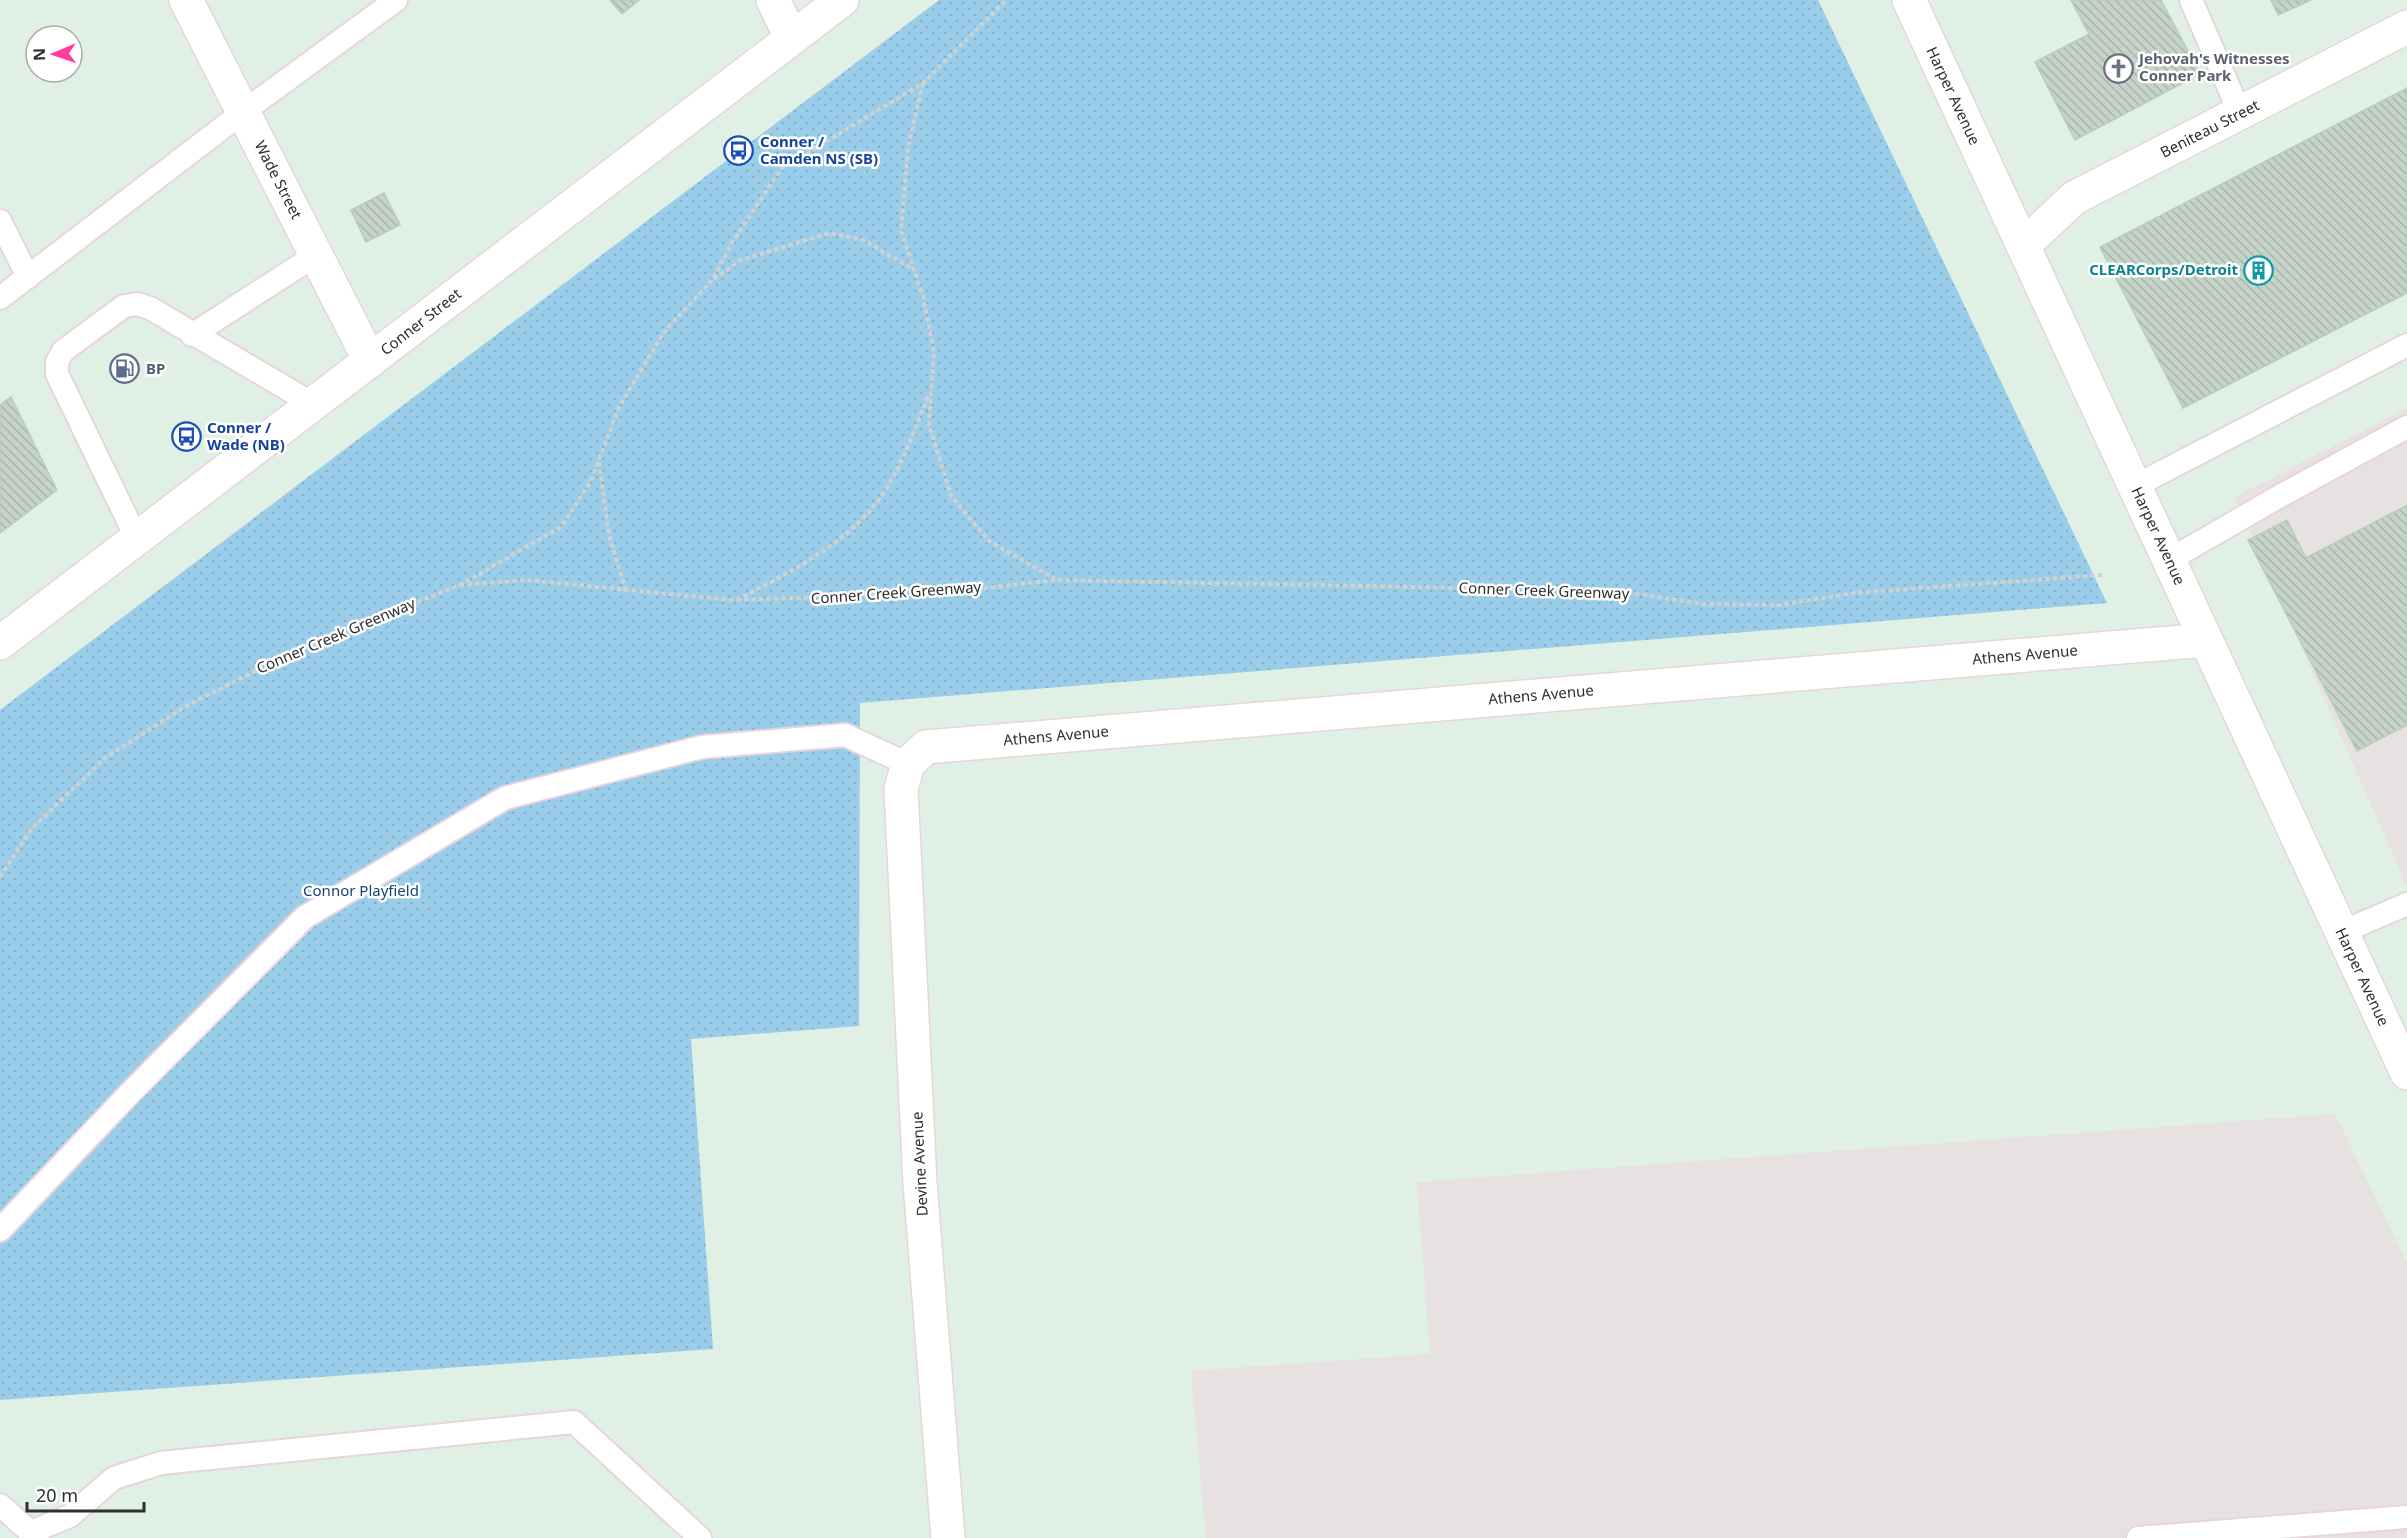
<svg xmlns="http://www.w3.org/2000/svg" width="2407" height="1538" font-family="'Noto Sans',sans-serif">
<defs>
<pattern id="grass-dots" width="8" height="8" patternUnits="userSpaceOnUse" patternTransform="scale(1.5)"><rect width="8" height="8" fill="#99cdea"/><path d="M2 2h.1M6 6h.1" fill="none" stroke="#84b0c9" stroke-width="1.8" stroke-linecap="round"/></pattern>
<pattern id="building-back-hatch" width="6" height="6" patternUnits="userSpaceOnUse" patternTransform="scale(1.5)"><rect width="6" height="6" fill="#c5d3c9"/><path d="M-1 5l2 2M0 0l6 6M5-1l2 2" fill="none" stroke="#aab5ad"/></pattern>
</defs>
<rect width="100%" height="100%" fill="#e0f0e4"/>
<g fill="#e8e1e1">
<polygon points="2407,408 2407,886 2235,497"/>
<polygon points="2335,1114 2407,1263 2407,1538 1206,1538 1191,1371 1430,1354 1417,1182"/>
</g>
<polygon fill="url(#grass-dots)" points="939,0 1818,0 2107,603 860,703 859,1026 691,1039 713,1349 0,1400 0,710"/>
<g fill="url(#building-back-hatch)" stroke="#b9ccbf" stroke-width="1.5">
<polygon points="610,0 639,0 622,14"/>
<polygon points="2071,0 2161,0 2200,74 2075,140 2035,62 2089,34"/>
<polygon points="2271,0 2311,0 2278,15"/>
<polygon points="2407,88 2407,293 2183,408 2100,247"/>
<polygon points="384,193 400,225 366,242 351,210"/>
<polygon points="11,397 57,490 0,533 0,405"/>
<polygon points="2407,505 2407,725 2357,751 2248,540 2287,520 2306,558"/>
</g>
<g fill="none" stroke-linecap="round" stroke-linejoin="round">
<defs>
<g id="lane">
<polyline points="2191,0 2240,113"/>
<polyline points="0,221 28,277"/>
<polyline points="0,298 243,112 396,0"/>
<polyline points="192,335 316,255"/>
<polyline points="2135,486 2407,345"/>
<polyline points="137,539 57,374 57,362 63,351 124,306 137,304 150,308 313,404"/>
<polyline points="2169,560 2280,496 2407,427"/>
<polyline points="2342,932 2407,904"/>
<polyline points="0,1230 131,1092 305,917 505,798 702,747 845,735 908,764"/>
<polyline points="0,1505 37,1538"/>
<polyline points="31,1532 70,1516 114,1478 161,1463 574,1422 700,1538"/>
<polyline points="2138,1538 2407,1517"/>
</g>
<g id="street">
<polyline points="186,0 370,361"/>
<polyline points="773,0 791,37"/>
<polyline points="2023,246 2074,198 2407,27"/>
<polyline points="948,1538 920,1183 901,789 908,764 926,747 2206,640"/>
</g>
<g id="secondary">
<polyline points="1909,0 2407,1073"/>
<polyline points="0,643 842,0"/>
</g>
</defs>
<use href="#lane" stroke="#e7d5de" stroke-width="26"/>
<use href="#street" stroke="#e7d5de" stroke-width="36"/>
<use href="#secondary" stroke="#e7d5de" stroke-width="36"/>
<g stroke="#d1d1d1" stroke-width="4" stroke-dasharray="4.5 3" stroke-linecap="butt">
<polyline points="923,83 908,148 901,230 923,297 934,352 929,424 951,496 989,541 1055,579"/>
<polyline points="714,279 741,260 830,233 863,240 913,269"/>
<polyline points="599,462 609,535 626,591"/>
<polyline points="460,585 527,580 731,600 945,593 1055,580 1620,591 1702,604 1779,605 1854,593 2102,575"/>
<path d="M737,600C791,571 855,541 888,486C905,457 917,424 929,394"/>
<polyline points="0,877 32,828 105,758 186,706 297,650 460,585 561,527 591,481 619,407 664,332 712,280 733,241 781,169 923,83 1006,0"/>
</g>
<use href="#lane" stroke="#fff" stroke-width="22"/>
<use href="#street" stroke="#fff" stroke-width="33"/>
<use href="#secondary" stroke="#fff" stroke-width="33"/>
</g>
<defs>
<symbol id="church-ring" viewBox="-11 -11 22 22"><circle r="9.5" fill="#fff" stroke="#6b7280" stroke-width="1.5"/><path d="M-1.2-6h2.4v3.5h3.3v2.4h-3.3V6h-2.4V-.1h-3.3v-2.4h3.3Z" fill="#6b7280"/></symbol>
<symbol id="bus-ring" viewBox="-11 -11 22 22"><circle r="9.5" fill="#fff" stroke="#1a4fb4" stroke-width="1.5"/><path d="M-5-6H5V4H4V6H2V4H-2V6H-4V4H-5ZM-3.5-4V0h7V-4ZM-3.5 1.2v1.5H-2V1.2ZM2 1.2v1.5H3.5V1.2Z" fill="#1a4fb4"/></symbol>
<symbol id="building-ring" viewBox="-11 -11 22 22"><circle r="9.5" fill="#fff" stroke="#0f9aa8" stroke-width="1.5"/><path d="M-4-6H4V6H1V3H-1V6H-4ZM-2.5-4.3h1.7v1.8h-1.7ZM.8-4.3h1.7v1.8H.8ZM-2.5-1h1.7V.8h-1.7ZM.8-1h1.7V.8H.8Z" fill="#0f9aa8"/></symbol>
<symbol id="fuel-ring" viewBox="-11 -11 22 22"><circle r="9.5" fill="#fff" stroke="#5c6f8a" stroke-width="1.5"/><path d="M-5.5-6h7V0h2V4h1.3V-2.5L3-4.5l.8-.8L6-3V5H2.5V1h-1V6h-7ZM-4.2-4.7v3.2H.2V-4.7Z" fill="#5c6f8a"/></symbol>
</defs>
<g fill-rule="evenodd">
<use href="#church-ring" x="2102" y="52" width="33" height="33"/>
<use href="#bus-ring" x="722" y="134" width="33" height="33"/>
<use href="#building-ring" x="2242" y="254" width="33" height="33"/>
<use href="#fuel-ring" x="108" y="352" width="33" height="33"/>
<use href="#bus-ring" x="170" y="420" width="33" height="33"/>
</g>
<g text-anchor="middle" stroke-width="5" stroke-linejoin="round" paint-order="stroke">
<g font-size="15" font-weight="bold" fill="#5b616d" stroke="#fff" text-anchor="start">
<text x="2139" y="64">Jehovah's Witnesses<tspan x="2139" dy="17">Conner Park</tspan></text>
</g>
<g font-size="15" fill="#2e2e2e" stroke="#fff">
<text transform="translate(1953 96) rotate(65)" y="5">Harper Avenue</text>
<text transform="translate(2210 129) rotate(-27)" y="5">Beniteau Street</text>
<text transform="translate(278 180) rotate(63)" y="5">Wade Street</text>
<text transform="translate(421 322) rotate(-38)" y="5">Conner Street</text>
<text transform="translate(2158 536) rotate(65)" y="5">Harper Avenue</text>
<text transform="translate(1544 591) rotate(2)" y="5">Conner Creek Greenway</text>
<text transform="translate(896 593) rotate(-4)" y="5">Conner Creek Greenway</text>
<text transform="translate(336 636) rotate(-23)" y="5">Conner Creek Greenway</text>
<text transform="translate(2025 655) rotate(-5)" y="5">Athens Avenue</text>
<text transform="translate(1541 695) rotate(-5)" y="5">Athens Avenue</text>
<text transform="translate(1056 736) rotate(-5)" y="5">Athens Avenue</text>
<text transform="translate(2362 977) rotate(65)" y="5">Harper Avenue</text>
<text transform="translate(920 1164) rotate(-93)" y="5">Devine Avenue</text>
</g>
<g font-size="15" font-weight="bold" fill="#164399" stroke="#fff" text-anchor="start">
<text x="760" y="147">Conner /<tspan x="760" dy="17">Camden NS (SB)</tspan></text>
<text x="207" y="433">Conner /<tspan x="207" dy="17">Wade (NB)</tspan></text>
</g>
<g font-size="15" font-weight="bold" fill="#0d838f" stroke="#fff" text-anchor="end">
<text x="2238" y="275">CLEARCorps/Detroit</text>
</g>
<g font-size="15" font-weight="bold" fill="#4e5e75" stroke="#fff" text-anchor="start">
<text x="146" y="374">BP</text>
</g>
<g font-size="15" fill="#154573" stroke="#fff">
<text x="361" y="896">Connor Playfield</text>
</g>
</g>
<g transform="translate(54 54) rotate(268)"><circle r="28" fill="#ffffff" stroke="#ababab" stroke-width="1.5"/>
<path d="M0-4.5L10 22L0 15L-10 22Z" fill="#ff3e9c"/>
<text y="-9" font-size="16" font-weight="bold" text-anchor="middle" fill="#2e2e2e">N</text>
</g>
<path d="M27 1502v9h117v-9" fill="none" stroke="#2e2e2e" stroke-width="3"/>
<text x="36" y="1502" font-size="18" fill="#2e2e2e" stroke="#ffffff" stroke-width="4.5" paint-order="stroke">20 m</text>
</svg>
